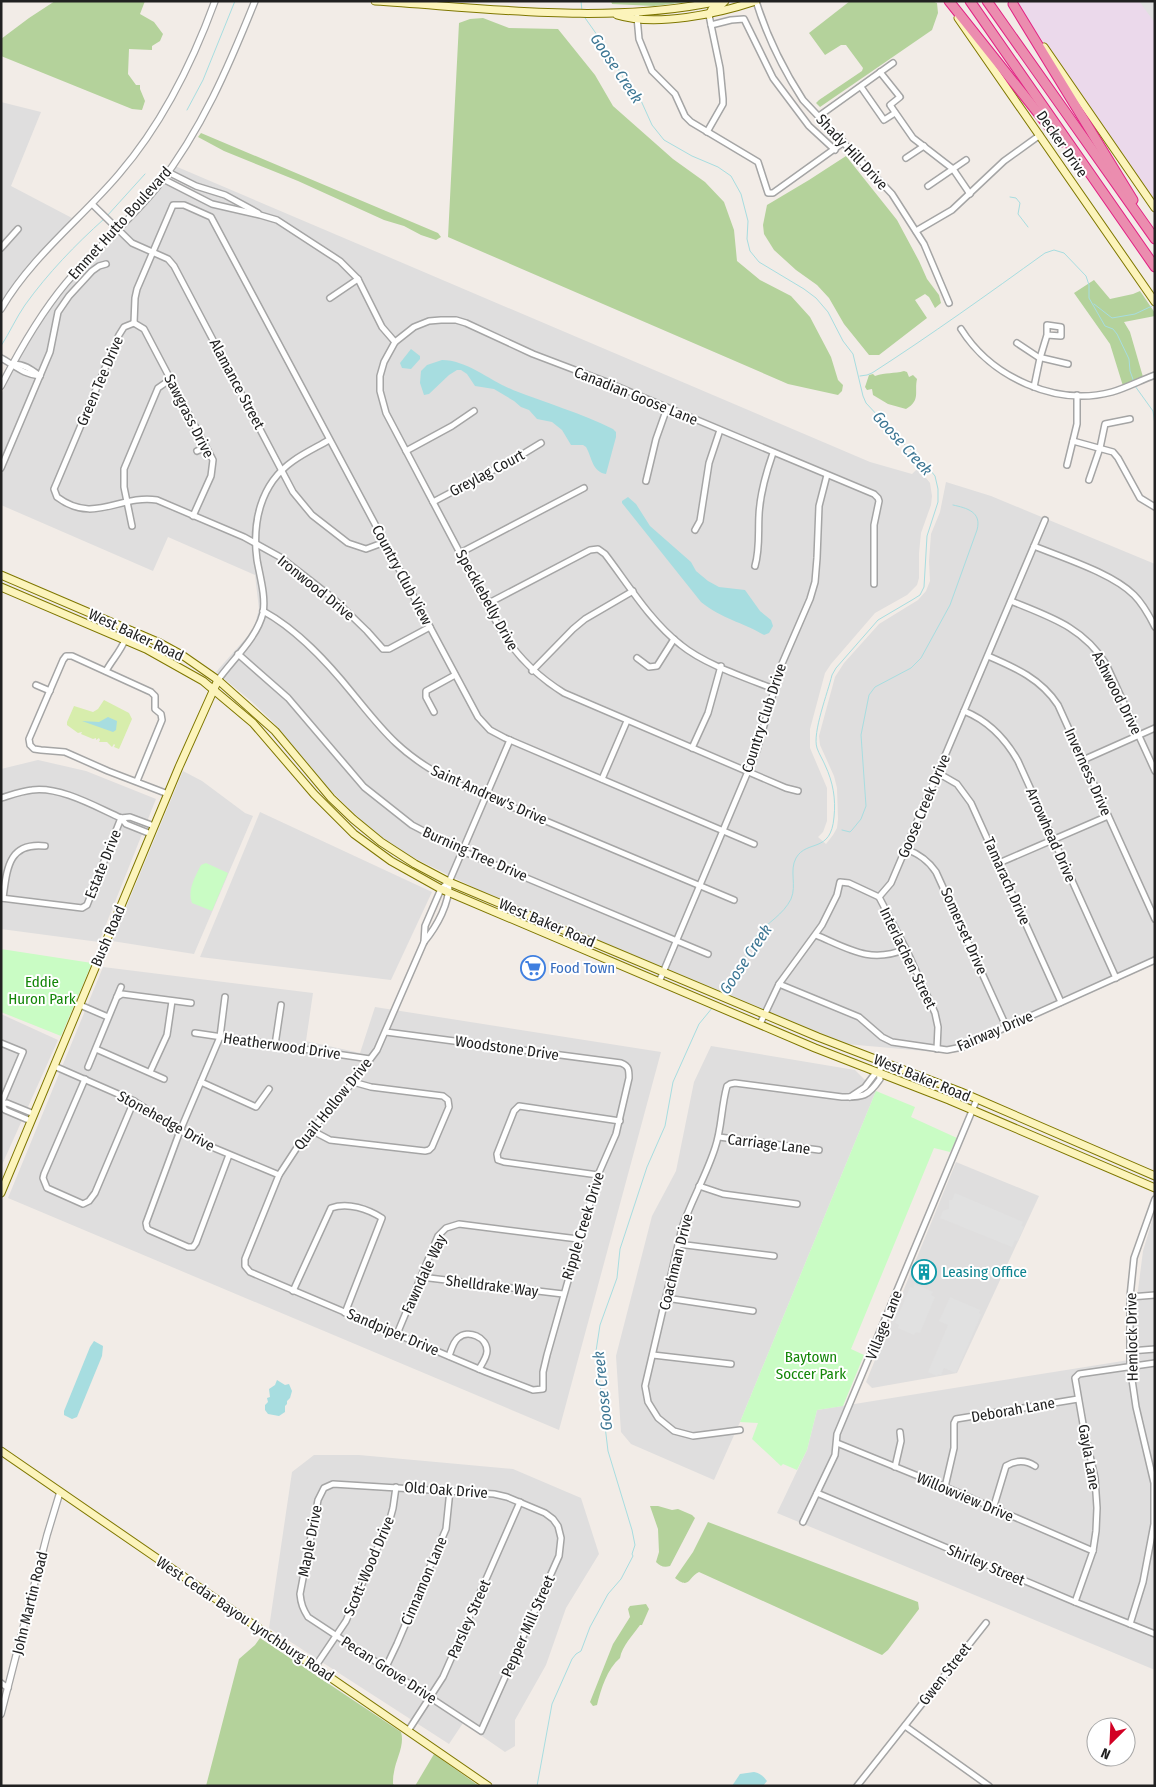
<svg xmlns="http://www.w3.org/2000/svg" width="1156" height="1787" font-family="'Fira Sans Condensed',sans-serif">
<rect width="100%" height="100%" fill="#f2ece7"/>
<g fill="#dfdede">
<polygon points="1,102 41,112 11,186 72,218 1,303"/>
<polygon points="175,166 870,462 912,474 918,468 930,483 932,496 931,505 921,533 919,553 919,578 917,585 907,595 875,613 831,664 825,673 810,729 810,748 827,788 827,821 823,832 818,837 826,844 833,835 837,828 838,819 837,788 834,776 820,745 819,736 835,677 844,663 879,624 918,600 926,591 930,581 929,561 931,534 940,512 946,482 991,496 1155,564 1155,964 962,1052 947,1053 846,1044 822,1036 485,893 412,857 387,841 361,820 324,784 274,723 251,701 216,672 253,630 255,624 259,609 255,575 168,537 153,571 1,505 1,395 22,351 49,309 68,285 126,226"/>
<polygon points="38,760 86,771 156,799 99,942 1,929 1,769"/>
<polygon points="183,771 202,781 245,813 253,816 194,954 112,941"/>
<polygon points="260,812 432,892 391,980 200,957"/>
<polygon points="103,967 313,993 306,1041 360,1053 375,1007 661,1052 559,1430 8,1198"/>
<polygon points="1,1014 58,1040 1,1167"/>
<polygon points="711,1046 855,1070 876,1091 740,1422 714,1480 631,1444 621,1432 616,1356 652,1216 676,1171 694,1082"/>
<polygon points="956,1162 1039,1196 957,1373 872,1388 866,1382"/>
<polygon points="1155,1211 1155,1670 777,1513 807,1450 817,1410 1129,1360 1143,1251"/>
<polygon points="314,1455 359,1455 513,1469 581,1498 599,1554 566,1608 546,1665 515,1720 515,1746 505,1752 463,1723 449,1744 269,1628 292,1472"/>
</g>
<polygon fill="#ebd9eb" points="1015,1 1155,1 1155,202 1091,111"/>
<polygon fill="#d7edac" points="104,700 129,713 132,719 119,749 114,747 115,745 114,744 112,747 107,742 99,742 100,740 99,738 96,740 96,738 93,739 81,734 82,732 78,733 67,725 67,722 74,706 93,712 98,709"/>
<g fill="#b4d29b">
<polygon points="55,1 145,1 140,14 154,22 163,34 160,41 152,46 152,50 129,49 128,74 136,85 140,85 140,89 145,101 142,110 132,109 1,56 1,39 29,18"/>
<polygon points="611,1 696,1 654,6 612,4"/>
<polygon points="850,1 932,1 937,3 938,13 932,30 820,107 816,103 819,100 862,71 863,68 846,45 841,45 825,55 809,33"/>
<polygon points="483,18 509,28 558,29 595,75 613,106 673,159 705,182 724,202 734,230 737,261 760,280 791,296 810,317 831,357 838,380 843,385 842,391 838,395 788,384 448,237 459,23 470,19"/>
<polygon points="201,133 438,233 441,237 436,240 421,235 404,226 384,220 298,181 224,151 198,137"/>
<polygon points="846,156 897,220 919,261 927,279 939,295 941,303 935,308 929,297 925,294 915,300 927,318 879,355 869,355 844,324 829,298 817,285 796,270 774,250 764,234 763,225 767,205 809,180"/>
<polygon points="1094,280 1110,299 1133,294 1140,291 1155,313 1155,316 1124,322 1130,332 1143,377 1123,386 1110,344 1074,293"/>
<path d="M904,371L907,372L909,377L913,375L917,379C914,392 921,400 906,409L888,404L873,395L872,389L867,390L865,387L869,375L873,374L875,376C886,372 894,374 904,371Z"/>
<path d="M650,1506H658L672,1510L678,1509L692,1515L695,1518L670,1566C664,1568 660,1566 656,1562L659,1552L658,1529Z"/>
<path d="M708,1522L918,1602L919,1609L888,1650L882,1655L699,1572C688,1577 690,1590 675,1578L693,1552Z"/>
<path d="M646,1604L649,1609L642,1625H640C633,1635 622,1646 620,1658C607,1669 601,1689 597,1705L593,1706L590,1702L613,1644L630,1617L628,1609L630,1606Z"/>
<path d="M260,1638L401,1732C405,1745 396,1759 394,1772C393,1776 393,1780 393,1784L395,1786H206L239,1659L255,1645Z"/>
<polygon points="434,1754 479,1786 415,1786"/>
</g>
<g fill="#c9fcc4">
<path d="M206,863L228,873L212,911L192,903C187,890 195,877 201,865Z"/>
<polygon points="1,949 92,963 61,1036 1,1012"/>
<polygon points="876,1091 915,1107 911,1117 957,1138 950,1152 934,1148 851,1349 864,1355 843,1406 817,1410 807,1450 797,1470 783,1464 781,1466 752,1439 758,1423 740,1422"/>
</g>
<g fill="#e1e1e1">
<polygon points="1139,1 1155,1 1155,23"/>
<polygon points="955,1193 1023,1222 1021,1226 1024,1227 1018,1241 1015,1240 1012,1247 940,1218 943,1211 949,1209 949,1200 952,1200"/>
<polygon points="915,1284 933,1292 931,1295 935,1297 920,1333 916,1332 914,1335 898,1328 899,1325 895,1323 910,1287 913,1288"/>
<polygon points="950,1297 980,1310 979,1313 981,1315 956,1373 944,1368 941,1375 938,1374 937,1376 928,1372 948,1325 939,1321"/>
</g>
<g fill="#a7dde0">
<polygon points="411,349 420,356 420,359 411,369 402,368 400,363"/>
<path d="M442,360C467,360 490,381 513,390C546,403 581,413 613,429L616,432V437L606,474C592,472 592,457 586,447L583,445H571L562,430L552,422L537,419L529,410L521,407L514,401L494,389L475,386L467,374L461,370H457L449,375L429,394L424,395L420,383L421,371L427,365Z"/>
<path d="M628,497L636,504L650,526L691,562L696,571L708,581L719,587L745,590L760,611L771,620L773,626L769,633L764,635C742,622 722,619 701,602L622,503V501Z"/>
<polygon points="108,717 117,721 116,730 113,732 82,721 99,722"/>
<polygon points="94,1341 103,1346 102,1356 77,1417 72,1419 64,1415 64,1411 90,1347"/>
<polygon points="277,1380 285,1385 289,1384 292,1391 290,1398 287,1401 287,1404 285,1406 285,1412 279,1416 268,1414 265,1410 265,1405 268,1402 267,1398 270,1397 269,1389 275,1385"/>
<path d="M754,1772C760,1773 763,1776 767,1781L763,1786H732L740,1774Z"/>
</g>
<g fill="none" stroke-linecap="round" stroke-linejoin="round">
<g stroke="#a7dde0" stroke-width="1">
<polyline points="581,1 582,11"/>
<path d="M583,15L607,49L629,88L638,94L652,125L664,140L692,156L718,167L731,176L741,194L748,221L747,239L750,251L759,262L804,289L816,298L828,312L843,341L853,354L863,396L866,403L906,446L917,454L935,476L938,489V502L927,536L924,587L920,595L912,600L878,620L836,668L832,675C828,692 812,733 817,748C819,754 823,760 825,765C833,782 836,799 834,817C831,854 807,839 796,858C789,871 797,885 791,899C783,915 768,922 757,935C752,942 749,951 745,958C739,971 732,983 723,994"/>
<polyline points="187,110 203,80 235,1"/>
<polyline points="1010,197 1016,198 1020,203 1018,214 1028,227"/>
<polyline points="107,216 145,174"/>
<polyline points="1094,304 1112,318 1135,314 1152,306"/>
<path d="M1,346C10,332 16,318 25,305C48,273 75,245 104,219"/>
<path d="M860,376L867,375L872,373C931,335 988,294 1045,253L1054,250L1064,253L1086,276L1089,285V298L1105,326L1113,329L1117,334L1129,359L1130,371L1134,382"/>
<polyline points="1135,386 1153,411 1155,425"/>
<path d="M842,830L850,832L852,830L861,819L866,806L861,735L869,695L875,687L911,668L921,658L950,605L977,530C982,512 967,508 953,505"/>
<polyline points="537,1786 552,1704 572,1659 576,1654 581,1651 590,1627 608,1594 621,1579 633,1556 632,1554 635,1545 632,1530 608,1451 596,1351 600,1325 617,1278 620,1249 647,1167 665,1126 673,1082 699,1024 713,1007"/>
</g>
<defs>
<g id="minor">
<path d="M756,1C767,37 783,69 803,100L892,194L924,244L949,303"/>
<polyline points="709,15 711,25 731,20 744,19 773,78 809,126 835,150"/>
<polyline points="637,17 639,39 652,71 675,94 685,116 691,122 758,162 768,193 773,193 844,142"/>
<polyline points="880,72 900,97 890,105 913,138 953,169 970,194"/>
<polyline points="861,87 884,120 895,113"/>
<polyline points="819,116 893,63"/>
<polyline points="707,132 723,104 723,99 720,68 711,25"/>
<polyline points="906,158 924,146"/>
<polyline points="168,172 196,186 225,195 258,213"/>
<polyline points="163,179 212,204 260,215 277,220 340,261 358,279 382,327 395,342"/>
<polyline points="928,186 966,160"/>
<polyline points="92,204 132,243 168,259 174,266 293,492 312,515 348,543 366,549 385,542"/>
<polyline points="916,231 952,210 1004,161 1040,135"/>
<polyline points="1,248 18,229"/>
<polyline points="330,298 358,279"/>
<polyline points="134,323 135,298 137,289 173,205 184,205 211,217 478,717 490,730 505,738 754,844"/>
<path d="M134,323L124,327L119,335L57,482L54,489L57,497C94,525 120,494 157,500L244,537L280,557L334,599L367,631L383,649H389L430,627"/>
<polyline points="134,323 144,329 213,460 211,476 193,516"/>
<path d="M961,329C991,377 1056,407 1112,392C1126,388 1141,380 1155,375"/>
<polyline points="1017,343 1038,357 1068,364"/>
<path d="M1,358C16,366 22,374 40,376"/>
<path d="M12,364C23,363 32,370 40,376"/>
<polyline points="1034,387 1040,358 1047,335 1047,325 1061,327 1061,336 1047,335"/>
<polyline points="1073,441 1113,452 1118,458 1140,498 1155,507"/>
<polyline points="197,451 206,447"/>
<polyline points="406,451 452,426 474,411"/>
<polyline points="1067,465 1077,424 1077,395"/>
<polyline points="1,468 50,352 58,312 69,296 92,271 99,266 106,264"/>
<polyline points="1089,480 1100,448 1105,424 1130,419"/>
<polyline points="646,481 656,439 667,408"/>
<polyline points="433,502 518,457 541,443"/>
<polyline points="132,526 124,487 124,469 158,388 171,379"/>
<polyline points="695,530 700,521 709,463 720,430"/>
<path d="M1034,546C1063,558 1112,573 1134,595C1143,604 1149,615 1155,627"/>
<polyline points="460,553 584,488"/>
<path d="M755,566C760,549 758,532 759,515C760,493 766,473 773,453"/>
<path d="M1011,601C1050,617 1083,627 1106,664L1155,771"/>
<path d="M487,604L590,550L598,549L605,554C628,584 650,621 681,645C704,664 746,678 774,689"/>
<path d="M263,611C298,630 328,663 353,694C367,711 380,728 396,743C413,759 432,771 453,782L734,900"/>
<polyline points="238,654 288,698 364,787 412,825 462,851 708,954"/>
<path d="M988,656C1016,668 1041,679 1058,705L1155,919"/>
<polyline points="637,658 649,667 657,666 674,639"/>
<path d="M106,671C112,660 120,652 125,640"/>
<polyline points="532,671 573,629 585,619 633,591"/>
<path d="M218,680C233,659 257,638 263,613C266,597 260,577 257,560C252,523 260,484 293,461C304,453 317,447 329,440"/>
<polyline points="36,685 50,691"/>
<path d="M964,711C989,721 1005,738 1018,761L1116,978"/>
<polyline points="434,712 426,697 426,691 455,675"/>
<polyline points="692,748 708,713 721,666"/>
<polyline points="1083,760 1155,728"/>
<polyline points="938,773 957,784 971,803 1061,1002"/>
<polyline points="602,779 627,721"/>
<polyline points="137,781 162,720 161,714 155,709 155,696 151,692 72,656 66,656 63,660 29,739 30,745 34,749 41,750 65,752 108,771 168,794"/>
<path d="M798,791L786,788L564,693C535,675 514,654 498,625L386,413L380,391V376L384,362L395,342L414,327L429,321L441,320H456L466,323L533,354L604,381L874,494L878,498L879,501L874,525V584"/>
<path d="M1,798C11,795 22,791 32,790C60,786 96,807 121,818L130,817L154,826"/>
<polyline points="121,818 126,824 151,834"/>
<path d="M906,849C919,854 928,860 936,872L1006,1026"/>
<polyline points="999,863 1108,816"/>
<polyline points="879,897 906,949 935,1013 938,1027 937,1049"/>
<polyline points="1,898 82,908 87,905 121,818"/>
<path d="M3,898C7,869 8,842 45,846"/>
<path d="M816,935C849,949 870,964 906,949"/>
<polyline points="424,942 425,926 441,889 449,882"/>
<polyline points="659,982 757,750 781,666 810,599 815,582 817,558 819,506 827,475"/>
<polyline points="779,984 859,1017 882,1037 892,1042 947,1050 962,1047 1155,960"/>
<polyline points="117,997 122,994 191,1003"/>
<polyline points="225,997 220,1037 180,1131 146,1223 147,1228 149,1230 188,1247 193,1247 196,1243 229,1155"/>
<polyline points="80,1005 108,1017"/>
<polyline points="760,1024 779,984 822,925 837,895 840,882 849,883 879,897 891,883 1045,520"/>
<path d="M386,1032L621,1063C629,1066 629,1070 629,1078L616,1134L598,1175L547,1355L543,1372V1389L533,1390L486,1372L250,1272L245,1266V1259L279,1175L298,1146L353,1082L377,1050L424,942C437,926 450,903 449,882L510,740"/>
<polyline points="195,1033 370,1059"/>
<polyline points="1,1043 23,1052 1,1104"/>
<polyline points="275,1045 281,1005"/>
<polyline points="96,1049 164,1079"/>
<polyline points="54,1066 134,1101 195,1140 279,1175"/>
<polyline points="88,1067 121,987"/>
<polyline points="150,1072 167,1035 172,1001"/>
<polyline points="85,1079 44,1174 43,1178 47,1188 83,1204 89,1201 95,1193 134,1101"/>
<polyline points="201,1082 256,1107 269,1089"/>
<polyline points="850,1097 865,1087 874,1075 879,1072"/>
<polyline points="1,1104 5,1110 31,1121"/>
<polyline points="1,1104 7,1103 34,1114"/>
<polyline points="311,1130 330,1140 425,1151 429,1150 432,1147 449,1107 448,1100 443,1096 371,1087 353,1082"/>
<polyline points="719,1137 819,1150"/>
<polyline points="598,1175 504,1162 498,1160 497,1154 514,1111 519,1106 620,1121"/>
<polyline points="699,1186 723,1194 797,1204"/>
<polyline points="678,1244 774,1256"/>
<polyline points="421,1277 563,1294"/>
<path d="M293,1291L331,1208C348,1202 368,1209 382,1218L345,1313"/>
<polyline points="1130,1297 1155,1295"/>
<polyline points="666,1298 753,1311"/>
<polyline points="397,1334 438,1236 446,1228 459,1224 578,1239"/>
<polyline points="1130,1351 1155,1349"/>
<polyline points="653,1355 731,1364"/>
<path d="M449,1356C451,1351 453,1342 458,1338C468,1329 487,1337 487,1351C487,1357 482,1364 479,1369"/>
<path d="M740,1430L693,1436L674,1431L658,1418L648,1402L645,1386L682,1228C691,1201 706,1176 715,1148C722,1128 721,1107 727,1086L730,1084L735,1083L842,1097C862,1097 867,1098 880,1079L879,1072L883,1062"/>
<polyline points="837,1443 945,1487 1093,1551"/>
<polyline points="895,1467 901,1441 900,1432"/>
<path d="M333,1484L494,1494L507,1497L545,1513L553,1519L558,1526L561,1538L559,1556L481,1731L308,1617C303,1609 301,1604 300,1594L318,1500L324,1488Z"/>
<polyline points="945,1487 954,1448 954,1423 956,1419 1078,1399"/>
<polyline points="817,1493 1075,1602 1155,1634"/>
<path d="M993,1509L1006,1466C1016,1460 1026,1460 1035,1466"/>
<polyline points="803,1522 835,1455 837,1434 977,1099"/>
<polyline points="1075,1602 1093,1551 1096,1531 1097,1508 1095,1478 1083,1424 1075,1378 1079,1374 1155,1363"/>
<polyline points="1130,1624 1143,1582 1154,1524 1154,1483 1136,1407 1130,1366 1130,1297 1134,1258 1155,1199"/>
<polyline points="315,1667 346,1621 390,1519 393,1508 396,1487"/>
<polyline points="386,1667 397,1644 446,1529 450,1490"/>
<polyline points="1,1683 8,1688"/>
<polyline points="905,1726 989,1786"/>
<polyline points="408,1731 443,1677 520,1502"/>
<polyline points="857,1786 986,1623"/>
</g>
<g id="tertiary">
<path d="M1,309C32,256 81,219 119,174C163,123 192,64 215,1"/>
<path d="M1,386C20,349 40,314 66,283C95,249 130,221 158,186C202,129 228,68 255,1"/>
<polyline points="1,1714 47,1535 60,1492"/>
</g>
<g id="secondary">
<path d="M375,1C487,8 608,25 719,1"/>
<path d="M617,15C656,27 717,14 756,1"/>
<polyline points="709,15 712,9 721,5 725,1"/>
<polyline points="958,18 1155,302"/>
<polyline points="1044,47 1155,208"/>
<polyline points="1,575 160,643 182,655 218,680 275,731 331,798 353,819 381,842 415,864 449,882 530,916 818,1037 961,1092 1155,1176"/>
<polyline points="1,587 146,649 203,681 253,723 314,794 354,834 391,861 441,889 815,1048 949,1100 1155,1188"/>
<polyline points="1,1193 179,767 218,680"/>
<polyline points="1,1451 488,1786"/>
</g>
<g id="motorway">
<polyline points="949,1 1061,142"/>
<polyline points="970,1 1155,267"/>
<polyline points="987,1 1155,239"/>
<polyline points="1013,4 1133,200"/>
</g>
</defs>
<use href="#minor" stroke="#a5a5a5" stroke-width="8"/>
<use href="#tertiary" stroke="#a5a5a5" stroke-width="8"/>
<use href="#secondary" stroke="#7f7701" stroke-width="9"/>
<use href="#motorway" stroke="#e22284" stroke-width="11"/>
<use href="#minor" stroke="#fff" stroke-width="5"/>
<use href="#tertiary" stroke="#fff" stroke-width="5.5"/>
<use href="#secondary" stroke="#fcf4bb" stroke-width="7"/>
<use href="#motorway" stroke="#eb8daf" stroke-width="9"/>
</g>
<defs>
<symbol id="supermarket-ring" viewBox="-11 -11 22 22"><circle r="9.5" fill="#fff" stroke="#3f7fe0" stroke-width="1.5"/><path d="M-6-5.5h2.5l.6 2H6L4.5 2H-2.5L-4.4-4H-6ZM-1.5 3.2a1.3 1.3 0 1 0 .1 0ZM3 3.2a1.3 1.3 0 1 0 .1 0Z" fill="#3f7fe0"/></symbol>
<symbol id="building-ring" viewBox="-11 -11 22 22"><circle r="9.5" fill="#fff" stroke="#0f9aa8" stroke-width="1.5"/><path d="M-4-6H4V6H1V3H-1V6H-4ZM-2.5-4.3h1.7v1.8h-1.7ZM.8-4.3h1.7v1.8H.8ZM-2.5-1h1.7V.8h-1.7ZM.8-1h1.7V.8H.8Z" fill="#0f9aa8"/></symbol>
</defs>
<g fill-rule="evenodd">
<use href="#supermarket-ring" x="519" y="954" width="28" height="28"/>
<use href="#building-ring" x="910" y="1258" width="28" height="28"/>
</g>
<g text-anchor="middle" stroke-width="4" stroke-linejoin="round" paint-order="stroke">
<g font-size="15" fill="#212121" stroke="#fff">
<text transform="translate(1062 144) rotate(55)" y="5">Decker Drive</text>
<text transform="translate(852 152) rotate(47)" y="5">Shady Hill Drive</text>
<text transform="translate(120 223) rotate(-48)" y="5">Emmet Hutto Boulevard</text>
<text transform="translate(100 381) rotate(-67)" y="5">Green Tee Drive</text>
<text transform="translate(237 384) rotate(62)" y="5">Alamance Street</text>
<text transform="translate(636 396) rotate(22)" y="5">Canadian Goose Lane</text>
<text transform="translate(189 416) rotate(63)" y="5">Sawgrass Drive</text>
<text transform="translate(487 473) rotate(-28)" y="5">Greylag Court</text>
<text transform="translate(402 575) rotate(62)" y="5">Country Club View</text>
<text transform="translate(316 588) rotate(39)" y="5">Ironwood Drive</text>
<text transform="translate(487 600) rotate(61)" y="5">Specklebelly Drive</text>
<text transform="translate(136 635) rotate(25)" y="5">West Baker Road</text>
<text transform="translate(1117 693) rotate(63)" y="5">Ashwood Drive</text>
<text transform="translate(764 718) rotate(-72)" y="5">Country Club Drive</text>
<text transform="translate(1088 772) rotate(66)" y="5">Inverness Drive</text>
<text transform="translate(489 795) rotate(24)" y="5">Saint Andrew's Drive</text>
<text transform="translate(924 806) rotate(-67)" y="5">Goose Creek Drive</text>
<text transform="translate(1051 835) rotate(66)" y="5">Arrowhead Drive</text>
<text transform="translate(475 854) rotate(24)" y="5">Burning Tree Drive</text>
<text transform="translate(103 864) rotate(-68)" y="5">Estate Drive</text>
<text transform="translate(1007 881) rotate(66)" y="5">Tamarach Drive</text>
<text transform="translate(547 923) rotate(23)" y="5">West Baker Road</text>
<text transform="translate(964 931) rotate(66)" y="5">Somerset Drive</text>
<text transform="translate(108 936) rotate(-67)" y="5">Bush Road</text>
<text transform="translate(908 958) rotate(64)" y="5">Interlachen Street</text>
<text transform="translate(995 1031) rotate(-23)" y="5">Fairway Drive</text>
<text transform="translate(282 1046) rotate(8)" y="5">Heatherwood Drive</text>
<text transform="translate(507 1048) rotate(8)" y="5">Woodstone Drive</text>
<text transform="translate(922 1078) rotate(22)" y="5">West Baker Road</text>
<text transform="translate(333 1104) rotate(-51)" y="5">Quail Hollow Drive</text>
<text transform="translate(166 1121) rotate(29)" y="5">Stonehedge Drive</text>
<text transform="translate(769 1144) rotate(7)" y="5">Carriage Lane</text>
<text transform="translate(583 1226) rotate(-73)" y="5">Ripple Creek Drive</text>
<text transform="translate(676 1262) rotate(-76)" y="5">Coachman Drive</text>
<text transform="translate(424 1274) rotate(-65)" y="5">Fawndale Way</text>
<text transform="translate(492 1286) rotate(7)" y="5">Shelldrake Way</text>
<text transform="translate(884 1325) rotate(-68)" y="5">Village Lane</text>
<text transform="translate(393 1332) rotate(23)" y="5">Sandpiper Drive</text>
<text transform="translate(1132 1337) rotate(-91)" y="5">Hemlock Drive</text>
<text transform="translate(1013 1410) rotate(-10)" y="5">Deborah Lane</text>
<text transform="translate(1089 1457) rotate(80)" y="5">Gayla Lane</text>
<text transform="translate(446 1490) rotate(4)" y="5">Old Oak Drive</text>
<text transform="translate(965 1497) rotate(23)" y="5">Willowview Drive</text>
<text transform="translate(310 1541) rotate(-79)" y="5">Maple Drive</text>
<text transform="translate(986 1565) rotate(23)" y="5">Shirley Street</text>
<text transform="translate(369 1566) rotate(-67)" y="5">Scott-Wood Drive</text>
<text transform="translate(424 1581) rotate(-67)" y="5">Cinnamon Lane</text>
<text transform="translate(30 1603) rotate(-76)" y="5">John Martin Road</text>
<text transform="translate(245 1619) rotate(34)" y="5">West Cedar Bayou Lynchburg Road</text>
<text transform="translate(469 1619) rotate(-66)" y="5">Parsley Street</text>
<text transform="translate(528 1626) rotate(-66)" y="5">Pepper Mill Street</text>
<text transform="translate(389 1670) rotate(33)" y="5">Pecan Grove Drive</text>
<text transform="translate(945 1674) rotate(-52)" y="5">Gwen Street</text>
</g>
<g font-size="15" fill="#366cbe" stroke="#fff" text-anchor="start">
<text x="550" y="973">Food Town</text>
</g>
<g font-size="15" fill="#138608" stroke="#fff">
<text x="42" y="987">Eddie<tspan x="42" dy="17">Huron Park</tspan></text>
<text x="811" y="1362">Baytown<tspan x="811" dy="17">Soccer Park</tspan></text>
</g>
<g font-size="15" fill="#0d838f" stroke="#fff" text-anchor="start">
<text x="942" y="1277">Leasing Office</text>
</g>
<g font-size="16" font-style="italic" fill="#3e7794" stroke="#fff">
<text transform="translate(617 68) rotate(56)" y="6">Goose Creek</text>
<text transform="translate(903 443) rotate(48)" y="6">Goose Creek</text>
<text transform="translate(745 959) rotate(-56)" y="6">Goose Creek</text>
<text transform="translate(602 1391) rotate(-96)" y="6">Goose Creek</text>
</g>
</g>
<rect width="1156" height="1787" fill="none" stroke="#212121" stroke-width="5"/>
<g transform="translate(1111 1742) rotate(204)"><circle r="24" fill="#ffffff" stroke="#a6a6a6"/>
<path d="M0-4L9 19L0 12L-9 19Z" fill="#d20024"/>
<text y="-8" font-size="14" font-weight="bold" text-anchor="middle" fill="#212121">N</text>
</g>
</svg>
